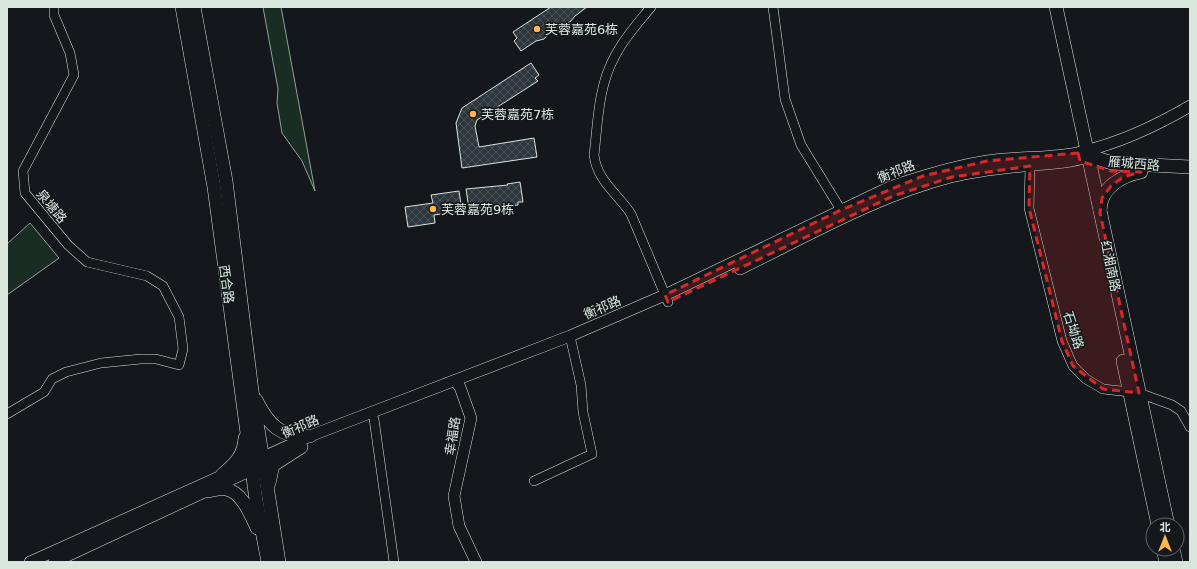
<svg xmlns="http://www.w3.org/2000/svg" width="1197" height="569" font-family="'DejaVu Sans','Noto Sans SC',sans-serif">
<defs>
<pattern id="building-cross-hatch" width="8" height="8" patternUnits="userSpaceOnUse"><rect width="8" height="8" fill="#2c363c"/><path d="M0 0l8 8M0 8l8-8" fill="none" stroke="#4a5358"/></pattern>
</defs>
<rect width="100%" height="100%" fill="#14181c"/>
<g fill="#1a2d24" stroke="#939e99">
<polygon points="263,7 281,7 315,191 302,161 282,133 277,103 278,89"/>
<polygon points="30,223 59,258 7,295 7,244"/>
</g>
<g fill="url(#building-cross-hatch)" stroke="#d8e6dc">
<polygon points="551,7 587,7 575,16 570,22 562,24 549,33 544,39 536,41 521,51 514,41 517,38 513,32"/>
<polygon points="531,63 539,75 535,78 538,81 477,120 475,126 479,147 534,138 537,157 462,168 456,123 462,108"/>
<polygon points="520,182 523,202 518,202 518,205 487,207 488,209 475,211 474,209 469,209 466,189 508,185 507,184"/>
<polygon points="459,191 462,211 434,215 435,223 408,227 405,207 433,203 431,195"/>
</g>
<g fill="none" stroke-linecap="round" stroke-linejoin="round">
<defs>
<g id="minor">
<path d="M651,7C638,23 624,38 615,56C598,86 598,122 594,155C597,181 618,194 631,214L668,302"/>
<polyline points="773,7 785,99 801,145 841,210"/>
<polyline points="1030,166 1029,208 1062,341 1073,366 1086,379 1103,389 1139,393 1172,405 1181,411 1190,427"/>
<polyline points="7,414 44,392 52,379 66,372 101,363 141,359 156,359 179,365 183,349 179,317 163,286 147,276 87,262 68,245 25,193 23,171 74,75 70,53 54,15 54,7"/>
<polyline points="374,419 394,562"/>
<polyline points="534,481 592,454 583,412 581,385 570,336"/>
</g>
<g id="tertiary">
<path d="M740,269C808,236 877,196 951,177C978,170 1005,168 1032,165C1055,163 1074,163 1095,154"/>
<polyline points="455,381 460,387 471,418 454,496 459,526 476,562"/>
<path d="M30,562L310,436L570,336L665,295L890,187C922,176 954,166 987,161C1018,156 1051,159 1081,152C1119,143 1156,126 1190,106"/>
<polyline points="54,562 258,467"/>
</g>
<g id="secondary">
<polyline points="182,7 214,187 256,500 268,562"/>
<polyline points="194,7 226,181 252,391 279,562"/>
<polyline points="1056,7 1168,525"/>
<polyline points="1081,153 1112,163 1190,167"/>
<path d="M1100,210C1101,187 1121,176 1141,172"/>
<polyline points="1123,361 1158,525"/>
<path d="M256,400C269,426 280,437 310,436"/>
<path d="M222,475C235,464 244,456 245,438"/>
<polyline points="269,483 273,465 301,447"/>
<path d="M207,491C213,490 221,488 226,489C242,492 251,515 257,528"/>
<polyline points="1163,549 1166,562"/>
<polyline points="1173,549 1176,562"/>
</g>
</defs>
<use href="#minor" stroke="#d8e6dc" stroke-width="10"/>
<use href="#tertiary" stroke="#d8e6dc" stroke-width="12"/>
<use href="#secondary" stroke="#d8e6dc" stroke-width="14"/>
<use href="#minor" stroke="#14181c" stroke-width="9"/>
<use href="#tertiary" stroke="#14181c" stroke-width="11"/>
<use href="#secondary" stroke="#14181c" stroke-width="13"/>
</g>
<path fill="#d62828" fill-opacity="0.2" stroke="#d62828" stroke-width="3" stroke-dasharray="8 5" stroke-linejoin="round" d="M1078,153L1080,161L1111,171L1141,172L1123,177L1111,186L1102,198L1100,213L1139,393L1103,389L1073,366L1062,341L1029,208L1030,166L952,177L893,196L668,302L665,295L841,210L923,176L987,161Z"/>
<g fill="#ffb74d" stroke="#14181c" stroke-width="1.5">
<circle cx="537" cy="29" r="4"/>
<circle cx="473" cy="114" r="4"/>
<circle cx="433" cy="209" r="4"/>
</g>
<g text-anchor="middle" stroke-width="3" stroke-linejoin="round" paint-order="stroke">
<g font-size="13" fill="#d8e6dc" stroke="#14181c" text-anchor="start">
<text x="545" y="34">芙蓉嘉苑6栋</text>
<text x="481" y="119">芙蓉嘉苑7栋</text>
<text x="441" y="214">芙蓉嘉苑9栋</text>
</g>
<g font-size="13" fill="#d8e6dc" stroke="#14181c">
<text transform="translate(1134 163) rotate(5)" y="5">雁城西路</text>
<text transform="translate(896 171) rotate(-21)" y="5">衡祁路</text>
<text transform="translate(52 206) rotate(50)" y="5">泉塘路</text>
<text transform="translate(1111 266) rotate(78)" y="5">红湘南路</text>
<text transform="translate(227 284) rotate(82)" y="5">西合路</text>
<text transform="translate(602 307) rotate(-23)" y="5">衡祁路</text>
<text transform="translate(1074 330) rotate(72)" y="5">石坳路</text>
<text transform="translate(300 426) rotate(-23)" y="5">衡祁路</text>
<text transform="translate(452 436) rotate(-81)" y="5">幸福路</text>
</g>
</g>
<rect width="1197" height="569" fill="none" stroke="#d8e6dc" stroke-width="16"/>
<g transform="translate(1165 537)"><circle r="19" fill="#14181c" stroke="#626a69"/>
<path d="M0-3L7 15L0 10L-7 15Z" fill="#ffb74d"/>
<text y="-6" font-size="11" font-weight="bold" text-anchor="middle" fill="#d8e6dc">北</text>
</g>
</svg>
